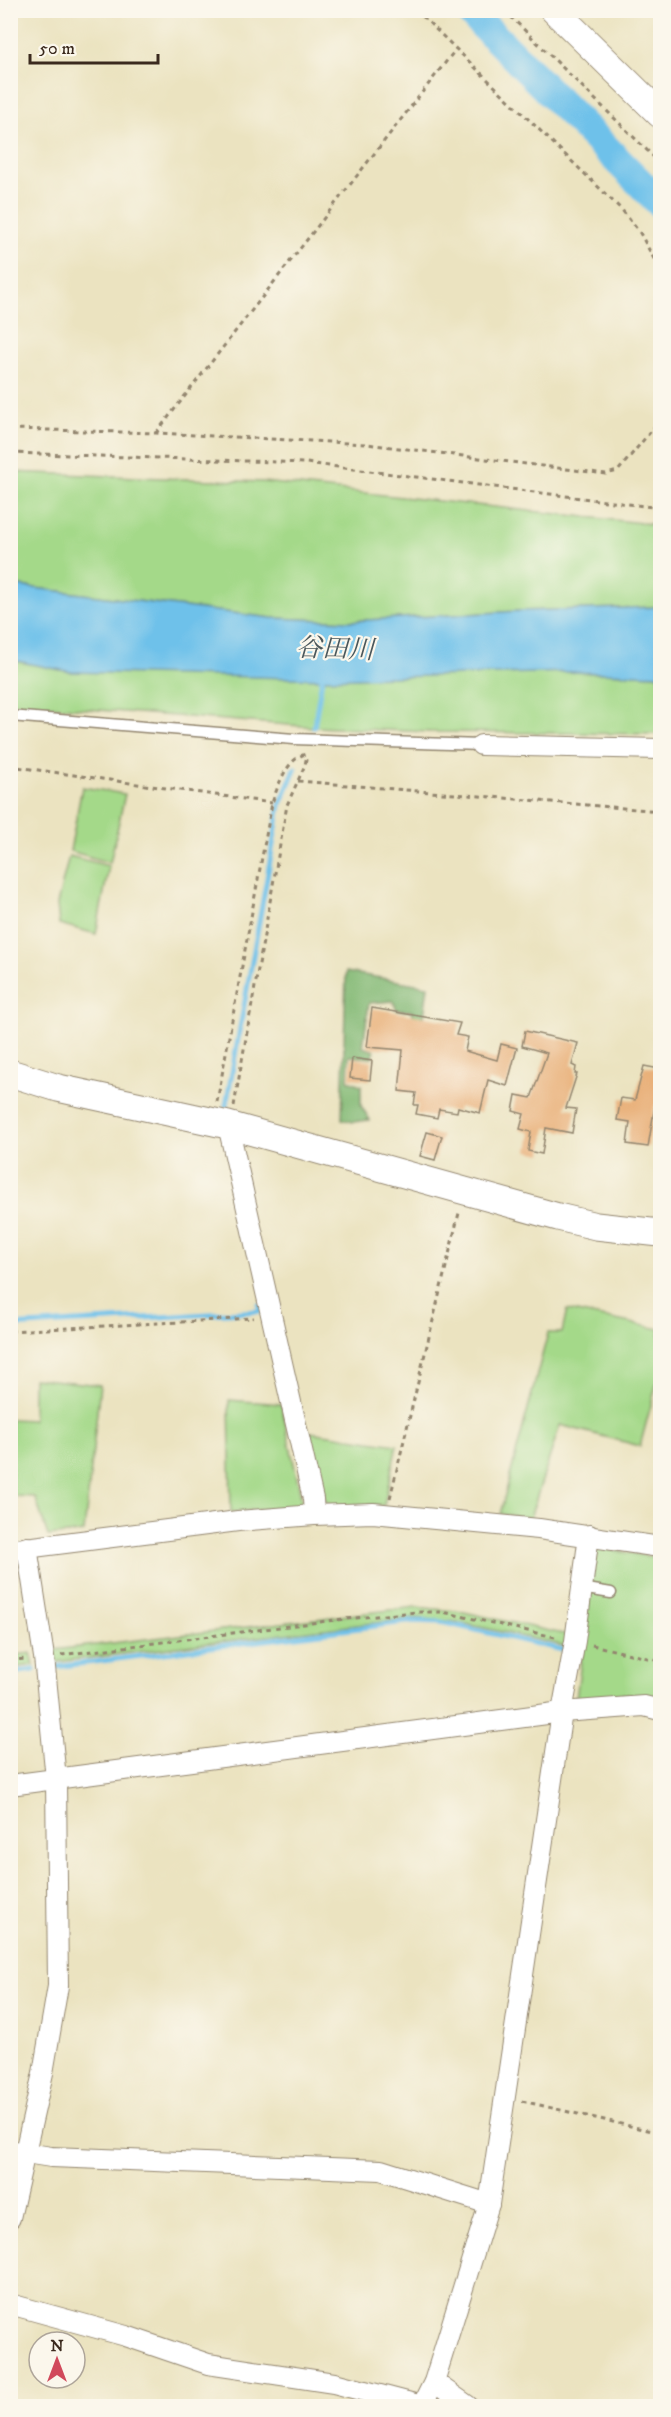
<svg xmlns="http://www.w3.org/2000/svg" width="671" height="2417" font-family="'IM FELL DW Pica','Noto Serif JP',serif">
<rect width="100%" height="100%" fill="#fbf7ec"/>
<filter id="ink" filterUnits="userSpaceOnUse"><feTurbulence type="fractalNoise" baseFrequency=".0167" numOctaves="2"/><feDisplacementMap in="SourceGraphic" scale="12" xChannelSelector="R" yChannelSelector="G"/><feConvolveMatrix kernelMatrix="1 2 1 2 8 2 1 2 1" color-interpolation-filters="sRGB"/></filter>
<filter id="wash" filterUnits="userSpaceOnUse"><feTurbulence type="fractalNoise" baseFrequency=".008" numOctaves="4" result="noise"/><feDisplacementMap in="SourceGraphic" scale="24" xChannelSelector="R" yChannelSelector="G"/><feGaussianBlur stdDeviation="1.35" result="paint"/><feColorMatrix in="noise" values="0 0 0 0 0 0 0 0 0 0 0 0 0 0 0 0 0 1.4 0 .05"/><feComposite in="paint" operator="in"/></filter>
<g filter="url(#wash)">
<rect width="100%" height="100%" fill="#ebe3c0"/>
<g fill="#a4d989" stroke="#708254" stroke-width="1.5">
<polygon points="11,472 263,482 660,525 660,607 519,611 350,621 272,618 11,585"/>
<polygon points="10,660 71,672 571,672 660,675 660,734 430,732 314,727 11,703"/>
<polygon points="82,787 125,794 110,863 70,851"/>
<polygon points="69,856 109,866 96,934 59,924 57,904"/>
<polygon points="567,1310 660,1329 660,1371 640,1446 560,1425 530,1518 500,1514 548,1333 562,1333"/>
<polygon points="33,1378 100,1385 84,1532 48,1536 35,1497 11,1496 10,1419 33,1420"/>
<polygon points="229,1400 281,1404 303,1506 231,1512"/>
<polygon points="310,1432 397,1445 384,1505 333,1506 324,1500"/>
<path d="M599,1548L660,1558V1697C633,1691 604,1696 576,1699L596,1549Z"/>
<polygon points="416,1607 464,1612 568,1635 565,1646 457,1622 414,1618 56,1662 54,1650"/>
<polygon points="31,1653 34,1665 11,1668 11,1656"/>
</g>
<polygon fill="#83b975" stroke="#5f724a" stroke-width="1.5" points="346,972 428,986 420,1045 410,1045 412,1011 397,1010 393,1001 369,1003 363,1047 375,1051 372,1058 349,1056 348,1080 361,1085 361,1106 370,1120 353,1122 342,1119"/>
<polygon fill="#6ec1ea" stroke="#547684" stroke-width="1.5" points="11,585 272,618 350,621 519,611 660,607 660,675 571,672 324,679 71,672 11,660"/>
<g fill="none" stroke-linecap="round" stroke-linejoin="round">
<g stroke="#6ec1ea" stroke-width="5">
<polyline points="314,727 323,673"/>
<polyline points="226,1106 280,805 295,769"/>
<polyline points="10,1326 260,1311 259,1305"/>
<polyline points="55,1667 413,1621 441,1622 563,1650"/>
<polyline points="10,1673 34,1670"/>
</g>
<polyline stroke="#6ec1ea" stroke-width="30" points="468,10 660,203"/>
</g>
<g id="blocks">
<g fill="#e9b17a">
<polygon points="372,1008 460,1023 456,1035 468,1037 465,1051 497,1060 501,1044 517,1048 507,1086 488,1080 480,1113 458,1107 457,1112 439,1109 437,1118 416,1114 418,1105 414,1105 416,1093 399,1091 403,1050 367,1047"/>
<polygon points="525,1031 578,1043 572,1065 576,1067 575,1074 577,1074 566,1108 576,1109 572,1133 546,1128 542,1154 528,1151 531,1132 520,1129 524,1114 513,1111 516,1095 531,1098 547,1053 522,1046"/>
<polygon points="352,1058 372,1061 370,1080 350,1078"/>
<polygon points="644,1066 660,1069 660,1106 655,1105 648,1147 627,1144 630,1122 617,1120 621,1098 635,1100"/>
<polygon points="427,1132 442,1136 435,1160 420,1156"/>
</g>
</g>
</g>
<g filter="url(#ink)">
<use href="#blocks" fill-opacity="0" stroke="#93866f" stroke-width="1.5"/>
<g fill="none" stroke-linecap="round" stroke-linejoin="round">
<defs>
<g id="lane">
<polyline points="10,716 294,739 481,745"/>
<polyline points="581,1588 611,1593"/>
</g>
<g id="street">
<polyline points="481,745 660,749"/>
<polyline points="228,1125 313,1499 314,1515"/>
<polyline points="10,1550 238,1521 314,1515 373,1513 539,1529 660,1547"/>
<polyline points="10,1785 562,1712 644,1706 660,1710"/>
<polyline points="13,2151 51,2157 381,2170 489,2204"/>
<polyline points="10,2218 43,2073 58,1986 56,1779 44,1657 27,1547"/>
<polyline points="10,2304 126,2336 208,2364 334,2383 422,2406"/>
<polyline points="434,2382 468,2406"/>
<polyline points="422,2406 434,2382 489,2204 562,1712 575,1641 589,1535"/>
</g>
<g id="secondary">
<polyline points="554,10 660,114"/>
<polyline points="10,1073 58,1088 228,1125 558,1217 596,1226 660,1233"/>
</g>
</defs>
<use href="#lane" stroke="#93866f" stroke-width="13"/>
<use href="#street" stroke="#93866f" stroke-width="22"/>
<use href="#secondary" stroke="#93866f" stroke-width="29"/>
<g stroke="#93866f" stroke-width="3" stroke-dasharray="4.5 4.5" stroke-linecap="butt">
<polyline points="416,10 622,210 640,233 660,270"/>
<polyline points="504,10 660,163"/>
<polyline points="10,429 156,433 367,444 606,474 618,471 660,420"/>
<polyline points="156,433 456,49"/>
<polyline points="10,453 306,463 660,508"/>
<polyline points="10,766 272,803"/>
<polyline points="298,781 660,811"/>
<path d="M217,1102L272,803C278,786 286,759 306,754"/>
<polyline points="234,1106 287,805 305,765 307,755"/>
<polyline points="10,1331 254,1318"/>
<polyline points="390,1498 459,1213"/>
<polyline points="592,1645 660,1661"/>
<polyline points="61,1655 335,1620 416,1612 443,1612 559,1638"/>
<polyline points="10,1660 27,1659"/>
<polyline points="522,2101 660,2133"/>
</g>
<use href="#lane" stroke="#fff" stroke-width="10"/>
<use href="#street" stroke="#fff" stroke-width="20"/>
<use href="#secondary" stroke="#fff" stroke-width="27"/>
</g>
</g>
<g text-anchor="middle" stroke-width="4.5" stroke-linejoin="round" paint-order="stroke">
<g font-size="26" font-style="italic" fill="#4a575b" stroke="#fbf7ec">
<text transform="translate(335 648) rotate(2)" y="9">谷田川</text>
</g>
</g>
<rect width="671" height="2417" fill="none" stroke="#fbf7ec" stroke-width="36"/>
<g transform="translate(57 2360)"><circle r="28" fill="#fbf7ec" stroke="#aea59a" stroke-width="1.5"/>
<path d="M0-4.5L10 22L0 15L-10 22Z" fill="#d1495b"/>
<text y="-9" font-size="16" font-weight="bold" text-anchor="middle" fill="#3b2a1e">N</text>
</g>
<path d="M30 54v9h128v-9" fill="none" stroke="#3b2a1e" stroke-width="3"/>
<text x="39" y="54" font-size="18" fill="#3b2a1e" stroke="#fbf7ec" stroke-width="4.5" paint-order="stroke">50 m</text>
</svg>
